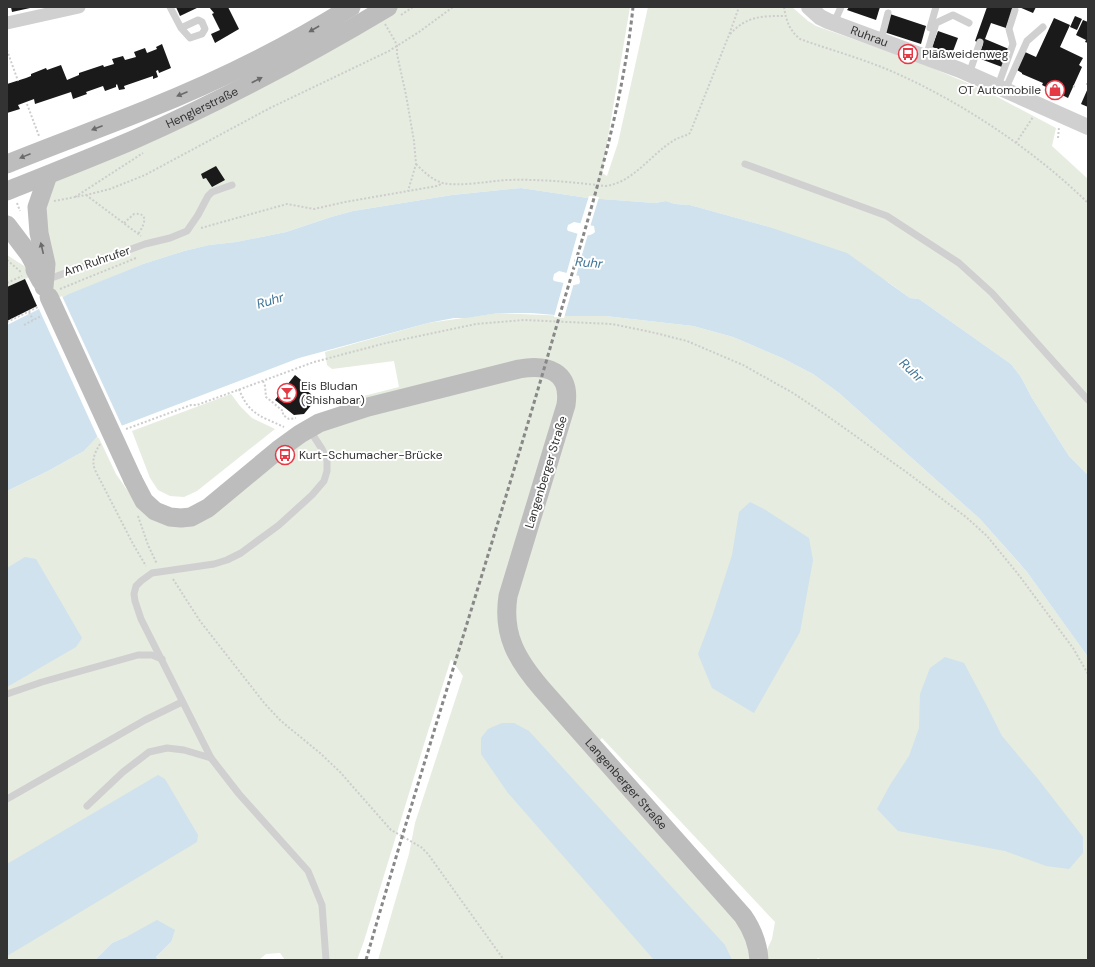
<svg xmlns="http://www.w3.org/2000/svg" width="1095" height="967" font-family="'DM Sans',sans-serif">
<rect width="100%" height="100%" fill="#fff"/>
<g fill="#e6ecdf">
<polygon points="391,7 630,7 602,173 607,176 618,143 648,7 792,7 808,21 816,26 921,63 988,92 1056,128 1052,146 1088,179 1088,475 1069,456 1032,398 1021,377 1011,364 919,299 910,298 888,282 766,226 690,205 675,204 666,201 655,203 588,198 521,188 452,195 353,211 331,217 286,232 236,242 209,245 184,251 143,264 56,300 38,267 50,176"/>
<polygon points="7,255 32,271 34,275 7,287"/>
<polygon points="499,313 567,316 605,316 693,326 733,337 782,358 813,374 839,393 980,519 1003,545 1027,572 1088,657 1088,960 822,960 818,958 816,960 764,960 764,956 772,939 775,922 602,738 588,752 735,910 753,960 378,960 409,854 415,823 463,676 451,659 425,741 364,941 357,960 285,960 280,953 266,954 259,960 159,960 156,957 171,942 128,936 112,943 95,960 7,960 7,491 48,471 84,451 98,436 116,474 141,510 181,526 297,441 439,383 343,405 344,401 399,387 394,361 332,369 327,365 325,352 428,323"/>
<polygon points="231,394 240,406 252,418 275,429 197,491 184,497 170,496 158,490 150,478 132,431"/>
</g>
<g fill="#cfe2ee" fill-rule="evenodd">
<path d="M521,188L588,198L655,203L666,201L675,204L690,205L766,226L847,253L910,298L919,299L1011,364L1021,377L1032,398L1069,456L1088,475V657L1027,572L980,519L839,393L813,374L782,358L733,337L693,326L605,316H567L531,313H499L466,318H454L428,323L299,358L121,426L98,436L84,451L48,471L7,491V325L69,294L143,264L184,251L209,245L236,242L286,232L331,217L353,211L452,195ZM574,222L594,226L595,232C589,239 577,233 568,231L567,229L568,225ZM559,271L579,276L580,282L579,284L574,285L554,281L553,279L554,274Z"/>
<polygon points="750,502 764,509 809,538 813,560 800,632 754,713 712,688 698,654 712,617 732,555 739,512"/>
<polygon points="25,557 36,559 82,638 76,647 7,687 7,568"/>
<polygon points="945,657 964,663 988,708 1002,736 1038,779 1083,837 1083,853 1069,869 1046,866 1005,851 898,831 877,809 890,785 909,756 919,728 920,694 930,668"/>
<polygon points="502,723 514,723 529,731 725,945 732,960 654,960 508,793 481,754 481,738 488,729"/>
<polygon points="158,775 165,779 198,835 197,842 7,956 7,864"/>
<polygon points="157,920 175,930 171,942 156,957 159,960 95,960 112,943 128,936"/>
</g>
<g fill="#fff">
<polygon points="589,196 599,197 590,227 580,225"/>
<polygon points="578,232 588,234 576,276 566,275"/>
<polygon points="564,281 574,283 564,318 554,317"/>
<polygon points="62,296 123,428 98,438 38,307"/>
</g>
<g fill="#1a1a1a">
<polygon points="11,7 29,7 30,8 12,12"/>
<polygon points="176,7 199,7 180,16"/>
<polygon points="209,7 228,7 239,29 215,43 211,34 220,30 212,14 214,13"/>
<polygon points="849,7 880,7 876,20 847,10"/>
<polygon points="987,7 1014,7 1006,28 991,23 985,39 1009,49 1002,67 978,58 983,44 975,41"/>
<polygon points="1019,7 1036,7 1033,13"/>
<polygon points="890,14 926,26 921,44 884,32"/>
<polygon points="1075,16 1082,19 1077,30 1070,27"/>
<polygon points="1054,18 1070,25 1060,47 1083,58 1079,65 1082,67 1068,98 1042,85 1043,83 1022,74 1022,73 1017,70 1025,52 1036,57"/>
<polygon points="1083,20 1088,22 1088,43 1085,42 1086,40 1076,35"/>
<polygon points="938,31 958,38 952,54 932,47"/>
<polygon points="162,44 171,68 159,73 158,70 156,71 158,77 153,79 153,76 124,86 125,89 119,90 117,84 116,85 116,87 105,91 103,86 86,92 87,94 73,99 71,92 35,104 34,99 18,105 20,109 7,113 7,84 26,78 31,76 31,74 46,68 47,70 61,65 67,80 79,75 79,73 103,65 104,67 114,64 112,59 123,56 125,60 136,57 134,52 145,48 147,53 157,49 156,47"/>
<polygon points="1088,88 1088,107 1081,104"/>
<polygon points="216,166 225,180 212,187 206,178 203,179 201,174"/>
<polygon points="25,279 37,306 7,321 7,287"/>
<polygon points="295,375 306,384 303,388 311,394 312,398 310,401 313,403 304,414 294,415 275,400"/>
</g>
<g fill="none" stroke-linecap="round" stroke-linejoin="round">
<g stroke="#cdcdcd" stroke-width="2" stroke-dasharray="2 2" stroke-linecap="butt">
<path d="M784,7C786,20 789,30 800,39C833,51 868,60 900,75C966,105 1036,152 1088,203"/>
<polyline points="401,15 413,7"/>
<polyline points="385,24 395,41 397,46 397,54 406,95 414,141 416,164 408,191"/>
<path d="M730,34C747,16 761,16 785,16"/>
<polyline points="7,50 18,81"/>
<polyline points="1086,84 1088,84"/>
<polyline points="1073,86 1076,87"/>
<polyline points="27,104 39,136"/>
<polyline points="1058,138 1059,127"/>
<polyline points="1016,143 1033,117"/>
<path d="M416,164C424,172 432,180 443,183C458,187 490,181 507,180C540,179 572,182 605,186C633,183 650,155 673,141C678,137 684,137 690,133L729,35L739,7"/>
<polyline points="86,195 141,236"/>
<polyline points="75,197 143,153"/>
<polyline points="54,201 86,195 110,189 145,175 270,108 389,51 419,32 453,7"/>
<polyline points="17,203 20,211"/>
<path d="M124,223L134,214C150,212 144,226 138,234"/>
<polyline points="201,228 287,204 314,209 345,202 437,186 443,183"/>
<polyline points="7,260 21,272"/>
<polyline points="7,283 22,276"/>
<polyline points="60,289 136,258"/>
<polyline points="29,312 33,320"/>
<polyline points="7,322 38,307"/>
<polyline points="24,325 41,316"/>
<polyline points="263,381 265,386 266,397 283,411 283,415 289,419 296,418"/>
<path d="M239,389C249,415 261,416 284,427"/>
<polyline points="126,429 191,405 197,405 314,362 386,343 476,324 524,320 612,324 651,332 687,341 743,365 793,393 826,415 909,474 966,517 987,536 1018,574 1073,648 1088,674"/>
<path d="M100,444C95,453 91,459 95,470L133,544L146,566"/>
<polyline points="138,516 148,545 157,564"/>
<polyline points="173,579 200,621 265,704 281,721 320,753 340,772 391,830 421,847 428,854 504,960"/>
</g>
<g stroke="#d0d0d0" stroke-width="7">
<polyline points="170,7 181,28 190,38 202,34 205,29 202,22 198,20 181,28"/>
<polyline points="834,23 841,7"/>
<polyline points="930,28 936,7"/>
<polyline points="881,40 888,13"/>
<polyline points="926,57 936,23 953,15 969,23"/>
<polyline points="969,74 980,42"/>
<polyline points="998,86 1013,44 1009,29 1015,10"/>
<polyline points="1005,90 1027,41 1043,27"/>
<polyline points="745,164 887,216 959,263 992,293 1088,400"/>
<polyline points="46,280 145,244 170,238 187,231 198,215 208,196 212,192 232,185"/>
<polyline points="309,429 322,449 327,460 327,471 324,481 312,495 279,525 241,553 227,560 214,564 152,573 141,581 136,586 134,594 135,601 141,619 211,758 239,794 308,871 322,905 326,960"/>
<polyline points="7,694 42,682 138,655 152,655 162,659"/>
<polyline points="7,799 145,720 182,702"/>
<polyline points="87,806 123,772 149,752 167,748 184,750 211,758"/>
</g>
<polyline stroke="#d0d0d0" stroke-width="13" points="7,23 79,7"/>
<path stroke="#d0d0d0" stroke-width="16" id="s1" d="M809,7L820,17L828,21L960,70L1088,127"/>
<g stroke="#bdbdbd" stroke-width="19">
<path d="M7,164C54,145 101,128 148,109C218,81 287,47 351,7"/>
<path id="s2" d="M7,191C49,174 91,158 133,140C221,101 306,56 388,7"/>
<polyline points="7,225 29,254 35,265 35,270 41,281"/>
<polyline points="44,287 46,264 39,233 37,207 48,175"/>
<path id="s3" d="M133,480L144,501L155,511L170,517L181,518L191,517L208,508L278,450L300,434L319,423L368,407L519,369C547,364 571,371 566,405L508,596C502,635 517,660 542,689L743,916C752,929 758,943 759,960"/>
</g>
<path stroke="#888" stroke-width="3" stroke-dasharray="4 3" stroke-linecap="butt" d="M366,960C425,754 491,551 551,345C583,234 621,123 633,7"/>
<polyline stroke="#bdbdbd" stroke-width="19" points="49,297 133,480"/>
</g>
<defs><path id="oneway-solid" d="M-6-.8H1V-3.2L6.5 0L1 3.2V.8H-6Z"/></defs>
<g fill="#6a6a6a">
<use href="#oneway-solid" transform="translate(314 29) rotate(150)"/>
<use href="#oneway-solid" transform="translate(257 80) rotate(-27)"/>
<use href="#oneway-solid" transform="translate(182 94) rotate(157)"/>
<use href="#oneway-solid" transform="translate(97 128) rotate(159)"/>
<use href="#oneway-solid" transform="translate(25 156) rotate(158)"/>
<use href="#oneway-solid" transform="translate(42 248) rotate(-103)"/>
</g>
<defs>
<symbol id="bus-ring" viewBox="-11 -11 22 22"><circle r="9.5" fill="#fff" stroke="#e63946" stroke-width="1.5"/><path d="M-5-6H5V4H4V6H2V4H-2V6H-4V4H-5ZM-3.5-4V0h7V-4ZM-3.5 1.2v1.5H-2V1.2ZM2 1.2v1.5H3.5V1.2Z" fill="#e63946"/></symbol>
<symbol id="shop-ring" viewBox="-11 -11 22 22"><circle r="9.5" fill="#fff" stroke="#e63946" stroke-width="1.5"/><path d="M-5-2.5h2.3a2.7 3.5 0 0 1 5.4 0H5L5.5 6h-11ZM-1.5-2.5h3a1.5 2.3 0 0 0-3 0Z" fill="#e63946"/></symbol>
<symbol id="bar-ring" viewBox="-11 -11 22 22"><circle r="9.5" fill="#fff" stroke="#e63946" stroke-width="1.5"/><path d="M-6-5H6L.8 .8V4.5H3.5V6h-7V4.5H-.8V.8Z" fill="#e63946"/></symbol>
</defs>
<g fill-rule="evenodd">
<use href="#bus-ring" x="897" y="43" width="22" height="22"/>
<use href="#shop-ring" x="1044" y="79" width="22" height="22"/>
<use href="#bar-ring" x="276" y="382" width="22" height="22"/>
<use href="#bus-ring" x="274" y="444" width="22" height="22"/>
</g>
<g text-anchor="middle" stroke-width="4" stroke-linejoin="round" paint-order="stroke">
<g font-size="12" fill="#333" stroke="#fff">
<text dy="4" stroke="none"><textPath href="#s1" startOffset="68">Ruhrau</textPath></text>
<text dy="4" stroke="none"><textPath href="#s2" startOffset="212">Henglerstraße</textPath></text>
<text transform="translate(97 261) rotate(-19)" y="4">Am Ruhrufer</text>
<text transform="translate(546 472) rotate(-73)" y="4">Langenberger Straße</text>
<text dy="4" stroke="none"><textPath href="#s3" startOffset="945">Langenberger Straße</textPath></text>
</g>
<g font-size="12" fill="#333" stroke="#fff" text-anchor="start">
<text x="922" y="58">Pläßweidenweg</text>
<text x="1041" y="94" text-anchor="end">OT Automobile</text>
<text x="301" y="390">Eis Bludan<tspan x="301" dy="14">(Shishabar)</tspan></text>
<text x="299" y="459">Kurt-Schumacher-Brücke</text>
</g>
<g font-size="13" font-style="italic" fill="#3f7597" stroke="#fff">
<text transform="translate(589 262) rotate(5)" y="5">Ruhr</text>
<text transform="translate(270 300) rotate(-17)" y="5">Ruhr</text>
<text transform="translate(912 370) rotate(44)" y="5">Ruhr</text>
</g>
</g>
<rect width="1095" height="967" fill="none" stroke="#333333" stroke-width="16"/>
</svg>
